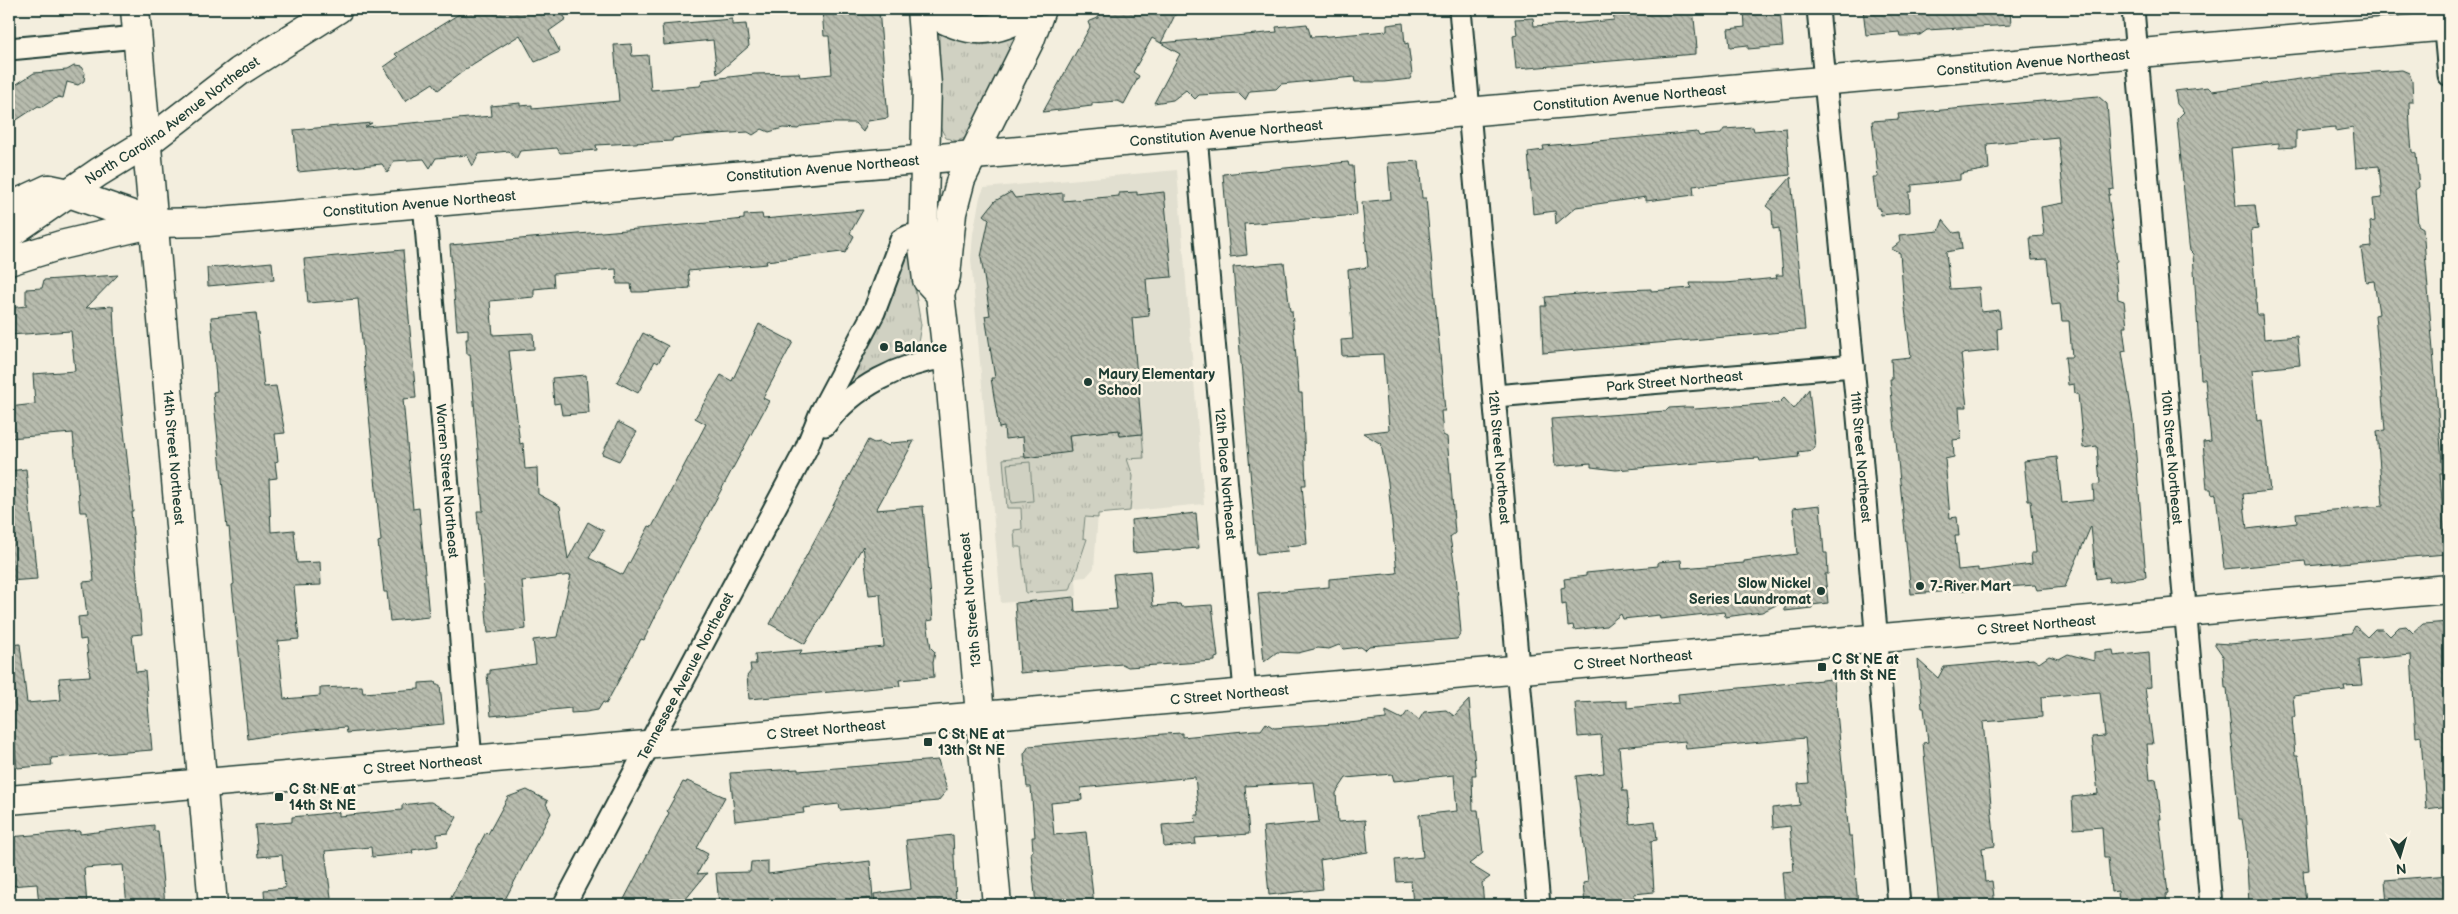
<svg xmlns="http://www.w3.org/2000/svg" width="2458" height="914" font-family="'Balsamiq Sans',sans-serif">
<defs>
<pattern id="grass-tufts" width="24" height="20" patternUnits="userSpaceOnUse" patternTransform="scale(1.25)"><rect width="24" height="20" fill="#d0d1c2"/><path d="M3 7l-1-3M5 7V3M7 7l1-3M15 17l-1-3M17 17v-4M19 17l1-3" fill="none" stroke="#b2b4a7"/></pattern>
<pattern id="building-back-hatch" width="6" height="6" patternUnits="userSpaceOnUse" patternTransform="scale(1.25)"><rect width="6" height="6" fill="#b8bcae"/><path d="M-1 5l2 2M0 0l6 6M5-1l2 2" fill="none" stroke="#959a8e"/></pattern>
</defs>
<rect width="100%" height="100%" fill="#f3eede"/>
<filter id="ink" filterUnits="userSpaceOnUse"><feTurbulence type="fractalNoise" baseFrequency=".02" numOctaves="2"/><feDisplacementMap in="SourceGraphic" scale="10" xChannelSelector="R" yChannelSelector="G"/><feConvolveMatrix kernelMatrix="1 2 1 2 8 2 1 2 1" color-interpolation-filters="sRGB"/></filter>
<g filter="url(#ink)">
<polygon fill="#e1dfd0" points="1177,170 1204,504 1098,514 1094,568 1086,577 1076,578 1077,596 1001,603 971,259 973,234 980,197 984,188"/>
<g fill="url(#grass-tufts)" stroke="#78877b">
<polygon points="1020,31 968,137 957,141 946,138 939,125 939,33"/>
<polygon points="908,248 921,325 918,343 904,356 844,390"/>
<polygon points="1119,430 1120,436 1142,434 1144,458 1127,459 1133,476 1130,511 1098,514 1098,518 1085,517 1083,538 1087,539 1070,590 1026,593 1021,547 1015,547 1014,530 1022,529 1021,508 1007,508 1003,459 1071,451 1069,435"/>
</g>
<polygon fill="#d0d1c2" stroke="#78877b" points="1030,462 1033,501 1011,503 1007,464"/>
<g fill="url(#building-back-hatch)" stroke="#1f3d34" fill-rule="evenodd">
<polygon points="467,9 559,9 566,19 549,31 560,52 535,62 520,35 473,64 438,90 433,83 405,101 384,67 398,57 395,54"/>
<polygon points="822,9 879,9 888,118 868,121 863,132 855,123 833,123 802,126 798,129 783,128 769,132 762,129 753,135 748,132 701,135 673,138 672,141 596,145 597,150 560,153 557,148 520,151 516,159 509,151 479,154 473,166 467,155 436,158 430,168 424,159 394,161 388,173 382,164 298,172 294,130 372,123 365,127 492,116 491,106 520,103 520,106 532,105 532,109 619,101 614,45 631,44 632,56 648,55 651,90 700,86 703,80 755,74 799,73 800,77 832,74 829,36 824,36"/>
<polygon points="1099,9 1178,9 1161,43 1277,32 1276,27 1307,24 1311,37 1330,36 1387,31 1387,25 1403,23 1405,44 1408,43 1412,74 1410,79 1384,82 1355,82 1354,77 1281,84 1276,89 1250,91 1245,100 1238,93 1199,95 1195,99 1186,90 1173,100 1154,103 1180,54 1152,38 1133,72 1139,76 1124,104 1118,101 1092,103 1092,106 1043,112 1090,27 1088,22 1098,18"/>
<polygon points="1637,9 1693,9 1697,48 1695,48 1695,54 1516,69 1513,36 1517,35 1515,19 1533,18 1534,26 1583,23 1614,20 1613,11"/>
<polygon points="1744,9 1780,9 1783,46 1748,49 1748,45 1730,47 1728,29 1745,27"/>
<polygon points="1863,9 2010,9 2011,25 1927,30 1920,35 1909,36 1900,36 1899,32 1866,35"/>
<polygon points="732,19 732,25 746,24 749,46 717,74 713,40 664,45 662,25"/>
<polygon points="74,66 81,67 85,73 84,81 78,85 67,82 63,98 58,97 42,107 38,106 9,125 9,89 34,73 67,70"/>
<path d="M2402,70L2409,73L2412,81L2413,102H2409L2410,128L2412,152L2416,154L2419,187L2415,190L2418,225L2423,228L2425,252L2443,474H2440L2446,554L2306,566L2305,561L2224,569L2216,494L2212,495L2211,489H2207L2203,442L2211,441L2205,379H2201L2193,254L2190,251L2189,244L2177,119L2184,112L2177,104L2175,91L2208,87L2212,91L2322,76ZM2335,127V131L2353,128L2356,168L2379,166L2382,198L2373,199L2375,221L2370,222L2372,247L2361,248L2366,282L2374,281L2379,314L2375,315L2385,430L2377,431L2383,506L2296,513L2297,523L2247,529L2243,494L2270,491L2262,420L2257,421L2252,370L2300,365L2297,336L2264,339L2262,315H2257L2251,230L2258,229L2255,205L2236,206L2231,148L2279,143V148L2296,147V131Z"/>
<polygon points="2098,96 2107,104 2114,189 2109,190 2110,195 2108,195 2117,261 2115,262 2118,299 2124,301 2127,327 2123,327 2126,351 2122,352 2133,420 2146,577 2109,582 2108,577 2096,579 2091,526 2065,587 2037,590 2035,585 1911,594 1890,379 1892,379 1891,359 1911,357 1903,292 1900,253 1891,249 1900,242 1899,235 1939,231 1943,220 1954,233 1960,232 1962,249 1946,252 1950,289 1979,287 1981,312 1999,310 2001,328 1997,329 1998,350 1961,354 1967,407 1959,407 1961,439 1953,440 1954,457 1945,459 1950,518 1957,517 1959,536 1955,536 1958,570 1978,568 1978,571 2032,564 2031,553 2036,553 2031,501 2028,501 2024,461 2057,457 2062,503 2094,500 2093,485 2100,484 2097,446 2083,448 2078,394 2075,394 2074,384 2068,385 2065,357 2072,357 2069,321 2062,321 2060,304 2052,305 2047,259 2032,260 2030,237 2044,236 2041,207 2064,203 2058,137 1987,144 1989,169 1960,174 1960,180 1912,185 1912,192 1909,192 1910,212 1881,215 1880,208 1877,208 1873,177 1878,177 1872,121 1899,119 1898,114"/>
<polygon points="1753,127 1754,131 1786,128 1790,175 1693,186 1694,195 1646,201 1646,197 1576,207 1556,224 1555,211 1533,214 1528,152 1544,150 1543,146 1697,132 1699,136 1721,134 1724,129"/>
<polygon points="1419,161 1422,198 1426,198 1442,377 1445,411 1441,411 1443,435 1447,437 1455,533 1450,537 1456,574 1461,633 1457,639 1369,646 1365,650 1361,647 1343,649 1339,645 1329,649 1318,648 1298,653 1277,652 1264,662 1258,593 1329,587 1329,579 1397,573 1388,482 1381,444 1363,433 1389,430 1383,354 1342,356 1341,340 1353,339 1348,270 1368,267 1362,202 1391,199 1388,163"/>
<polygon points="1348,162 1349,166 1353,166 1357,215 1244,224 1247,255 1230,257 1223,174"/>
<polygon points="1791,177 1805,330 1543,353 1541,306 1546,306 1545,297 1623,290 1651,289 1651,291 1691,288 1690,283 1726,283 1777,278 1776,275 1783,275 1779,228 1773,229 1772,211 1766,206"/>
<polygon points="1011,192 1015,198 1063,193 1063,201 1119,196 1119,193 1137,192 1137,195 1164,192 1172,277 1146,279 1149,316 1132,318 1142,434 1120,436 1119,430 1069,435 1071,452 1025,458 1023,437 1005,439 1004,427 999,428 991,378 995,378 985,316 990,315 981,257 989,219 984,215 995,201"/>
<polygon points="863,210 850,233 854,236 845,253 842,252 766,261 767,264 688,271 690,288 642,292 632,292 631,284 617,284 616,269 553,274 554,287 534,289 534,297 490,301 493,335 533,333 534,349 509,351 520,444 523,443 525,469 537,468 538,494 560,506 568,559 588,522 604,531 589,558 623,575 649,526 652,527 706,424 695,418 721,375 732,381 759,324 793,342 763,398 769,401 677,572 644,640 641,639 606,704 603,702 598,710 586,712 571,713 571,708 491,716 487,674 490,674 490,670 536,664 533,640 557,637 571,575 522,581 526,629 488,633 477,511 483,511 470,354 467,354 466,339 468,339 468,329 457,330 450,245 707,223 744,219 744,215 762,214 763,219"/>
<polygon points="403,250 416,398 403,399 413,509 419,508 429,617 390,621 387,592 384,592 378,542 381,541 358,299 308,303 304,259"/>
<polygon points="272,262 274,280 208,286 207,268"/>
<polygon points="1284,263 1290,311 1292,311 1299,393 1302,393 1306,485 1302,485 1307,544 1287,546 1288,551 1257,554 1233,267"/>
<polygon points="118,275 86,308 113,306 115,350 133,511 131,511 142,634 132,635 136,672 145,671 152,750 51,758 52,765 17,768 12,716 9,716 9,645 20,644 27,703 61,700 59,678 90,676 86,639 80,640 78,617 87,616 83,582 94,581 87,512 80,512 73,433 9,438 9,407 35,404 33,374 75,371 71,331 9,335 9,308 26,306 26,289 42,288 44,280"/>
<polygon points="256,313 264,387 276,386 285,433 275,434 278,461 275,462 277,478 269,479 271,532 294,530 297,563 320,562 321,585 294,586 299,639 278,641 284,699 320,696 320,688 362,686 363,693 419,689 419,683 435,682 436,685 440,685 444,724 347,733 346,727 288,732 248,739 232,585 234,584 229,527 227,528 213,392 217,391 211,317"/>
<polygon points="643,333 668,346 658,363 655,361 638,393 617,382"/>
<polygon points="586,375 589,413 562,415 560,403 554,404 552,378"/>
<polygon points="1809,389 1815,447 1813,450 1798,452 1799,457 1760,461 1759,458 1743,459 1616,470 1591,467 1591,463 1555,466 1551,419 1666,411 1669,408 1685,407 1693,407 1695,409 1779,403 1784,398 1794,409"/>
<polygon points="618,422 637,432 619,461 602,454"/>
<polygon points="868,440 874,443 880,442 889,446 891,443 914,441 876,510 923,506 933,620 927,621 931,648 935,652 933,663 934,677 899,680 900,686 749,699 747,676 751,671 750,664 756,664 755,654 802,650 799,655 884,647 880,594 869,595 863,546 805,644 770,624"/>
<polygon points="26,469 37,579 9,581 9,471"/>
<polygon points="1820,505 1824,553 1827,553 1828,574 1825,574 1828,603 1812,605 1812,608 1785,611 1784,601 1762,612 1725,617 1724,612 1660,619 1659,615 1623,619 1621,614 1606,626 1574,630 1573,625 1568,626 1566,604 1562,605 1561,588 1565,587 1564,579 1586,576 1586,573 1658,566 1658,562 1681,560 1682,568 1744,563 1744,561 1797,554 1793,508"/>
<polygon points="1196,513 1199,548 1133,553 1131,520"/>
<polygon points="1150,571 1153,606 1180,604 1181,607 1212,605 1218,657 1215,658 1215,661 1128,667 1122,664 1020,673 1015,603 1074,597 1075,612 1117,609 1113,574"/>
<polygon points="2449,622 2449,806 2426,809 2421,736 2416,737 2411,655 2359,660 2362,685 2344,686 2345,690 2293,696 2295,717 2292,717 2295,756 2298,756 2300,767 2309,870 2303,871 2306,903 2301,903 2301,905 2249,905 2246,845 2242,819 2239,819 2227,688 2225,688 2223,656 2214,643 2230,644 2351,633 2355,626 2367,637 2375,629 2383,629 2390,636 2399,627 2406,626 2413,633 2423,624"/>
<polygon points="2113,650 2114,656 2149,652 2151,687 2145,688 2153,744 2147,744 2150,780 2156,779 2158,792 2161,819 2159,819 2168,893 2166,894 2167,905 2119,905 2118,891 2111,892 2108,858 2104,858 2102,827 2074,829 2072,797 2098,794 2092,737 2105,736 2100,692 2041,697 2042,717 1983,722 1995,846 1982,848 1985,882 1992,881 1995,905 1939,905 1923,743 1928,742 1924,708 1922,708 1918,660 1938,678 1944,667 2033,659 2039,663 2049,656 2059,659 2068,654 2094,661 2094,652"/>
<polygon points="1832,679 1834,681 1849,836 1852,836 1858,905 1785,905 1782,872 1794,871 1790,826 1773,828 1772,808 1800,805 1798,784 1809,783 1805,738 1686,749 1685,741 1619,747 1623,791 1627,791 1630,824 1655,821 1657,840 1651,841 1654,892 1634,894 1635,905 1585,905 1583,883 1588,882 1576,776 1604,773 1601,735 1578,737 1575,703 1627,701 1627,708 1679,703 1678,694"/>
<polygon points="1469,700 1476,775 1472,775 1473,810 1478,810 1483,853 1469,864 1490,877 1482,883 1484,905 1413,905 1411,881 1397,882 1395,860 1423,857 1419,815 1457,811 1454,775 1394,781 1392,774 1346,778 1336,793 1338,822 1365,820 1368,852 1320,860 1323,889 1269,895 1263,827 1319,822 1314,782 1245,786 1249,834 1195,838 1196,844 1164,847 1162,825 1196,822 1195,815 1199,815 1195,777 1081,788 1082,800 1051,803 1054,835 1086,832 1094,905 1036,905 1031,852 1033,851 1032,837 1035,837 1031,787 1027,787 1024,754 1029,746 1163,734 1182,733 1182,737 1254,730 1261,730 1266,723 1274,728 1349,723 1386,719 1386,711 1402,719 1408,711 1419,720 1424,712 1446,710 1454,716"/>
<polygon points="938,760 947,790 938,801 840,810 839,804 803,808 804,813 735,821 730,773 798,769 798,771"/>
<polygon points="687,781 725,797 697,848 708,854 697,874 707,873 681,905 621,905 669,813 667,811 683,782 686,783"/>
<polygon points="527,790 548,801 546,804 551,813 502,905 447,905 486,832 488,834 508,797"/>
<polygon points="427,802 431,802 457,817 448,833 437,834 438,846 412,850 413,853 372,857 371,847 325,851 332,905 265,905 264,890 285,888 282,855 258,857 255,825 292,822 292,817 339,812 339,816 402,810 402,805"/>
<polygon points="154,825 154,831 158,831 165,905 127,905 123,865 84,868 87,905 39,905 37,884 9,886 9,837 80,831 80,834"/>
<polygon points="953,835 956,901 912,905 875,905 874,894 911,889 906,840"/>
<polygon points="768,861 768,874 870,861 873,898 857,900 858,905 719,905 716,873 750,872 751,862"/>
<polygon points="2449,875 2449,905 2387,905 2385,880"/>
</g>
<g fill="none" stroke-linecap="round" stroke-linejoin="round">
<defs>
<g id="minor">
<path id="s1" d="M1460,9L1539,905"/>
<path id="s2" d="M1818,9L1858,417L1899,905"/>
<path id="s3" d="M2133,9L2211,905"/>
<polyline points="2443,9 2449,75"/>
<polyline points="9,49 137,37"/>
<path id="s4" d="M1196,136L1245,692"/>
<path id="s5" d="M424,202L471,760"/>
<path id="s6" d="M1495,396L1853,366"/>
<path d="M825,425C854,386 900,364 947,357"/>
<path id="s7" d="M564,905L806,449L821,412L874,312L901,240L909,236L923,234"/>
</g>
<g id="tertiary">
<path id="s8" d="M135,9L213,905"/>
<polyline points="921,9 927,85 923,247 927,280 940,294"/>
<path d="M923,9C974,36 988,36 1038,9"/>
<polyline points="997,905 951,389 940,294 946,276 952,213 961,179 1030,40 1041,9"/>
</g>
<g id="secondary">
<polyline points="50,189 69,193 155,223"/>
<path id="s9" d="M9,261L61,245L155,223L208,222L2449,26"/>
<path id="s10" d="M9,800L2449,589"/>
</g>
<g id="primary">
<polyline points="9,207 48,189"/>
<path id="s11" d="M9,234L99,172L148,142L240,71L338,9"/>
</g>
</defs>
<use href="#minor" stroke="#1f3d34" stroke-width="25"/>
<use href="#tertiary" stroke="#1f3d34" stroke-width="31"/>
<use href="#secondary" stroke="#1f3d34" stroke-width="31"/>
<use href="#primary" stroke="#1f3d34" stroke-width="31"/>
<use href="#minor" stroke="#fcf5e5" stroke-width="21"/>
<use href="#tertiary" stroke="#fcf5e5" stroke-width="28"/>
<use href="#secondary" stroke="#fcf5e5" stroke-width="28"/>
<use href="#primary" stroke="#fcf5e5" stroke-width="28"/>
</g>
</g>
<g fill="#1f3d34" stroke="#fcf5e5" stroke-width="2">
<circle cx="884" cy="347" r="5"/>
<circle cx="1088" cy="382" r="5"/>
<circle cx="1920" cy="586" r="5"/>
<circle cx="1821" cy="591" r="5"/>
<rect x="1817" y="662" width="10" height="10" rx="2.5"/>
<rect x="923" y="737" width="10" height="10" rx="2.5"/>
<rect x="274" y="792" width="10" height="10" rx="2.5"/>
</g>
<g text-anchor="middle" stroke-width="5" stroke-linejoin="round" paint-order="stroke">
<g font-size="14" fill="#1f3d34" stroke="#fcf5e5">
<text dy="5" stroke="none"><textPath href="#s9" startOffset="2036">Constitution Avenue Northeast</textPath></text>
<text dy="5" stroke="none"><textPath href="#s9" startOffset="1631">Constitution Avenue Northeast</textPath></text>
<text dy="5" stroke="none"><textPath href="#s11" startOffset="199">North Carolina Avenue Northeast</textPath></text>
<text dy="5" stroke="none"><textPath href="#s9" startOffset="1226">Constitution Avenue Northeast</textPath></text>
<text dy="5" stroke="none"><textPath href="#s9" startOffset="821">Constitution Avenue Northeast</textPath></text>
<text dy="5" stroke="none"><textPath href="#s9" startOffset="416">Constitution Avenue Northeast</textPath></text>
<text dy="5" stroke="none"><textPath href="#s6" startOffset="180">Park Street Northeast</textPath></text>
<text dy="5" stroke="none"><textPath href="#s8" startOffset="450">14th Street Northeast</textPath></text>
<text dy="5" stroke="none"><textPath href="#s1" startOffset="450">12th Street Northeast</textPath></text>
<text dy="5" stroke="none"><textPath href="#s2" startOffset="450">11th Street Northeast</textPath></text>
<text dy="5" stroke="none"><textPath href="#s3" startOffset="450">10th Street Northeast</textPath></text>
<text dy="5" stroke="none"><textPath href="#s4" startOffset="339">12th Place Northeast</textPath></text>
<text dy="5" stroke="none"><textPath href="#s5" startOffset="280">Warren Street Northeast</textPath></text>
<text transform="translate(970 600) rotate(-95)" y="5">13th Street Northeast</text>
<text dy="5" stroke="none"><textPath href="#s10" startOffset="2035">C Street Northeast</textPath></text>
<text dy="5" stroke="none"><textPath href="#s10" startOffset="1630">C Street Northeast</textPath></text>
<text dy="5" stroke="none"><textPath href="#s7" startOffset="259">Tennessee Avenue Northeast</textPath></text>
<text dy="5" stroke="none"><textPath href="#s10" startOffset="1225">C Street Northeast</textPath></text>
<text dy="5" stroke="none"><textPath href="#s10" startOffset="820">C Street Northeast</textPath></text>
<text dy="5" stroke="none"><textPath href="#s10" startOffset="415">C Street Northeast</textPath></text>
</g>
<g font-size="14" font-weight="bold" fill="#1f3d34" stroke="#fcf5e5" text-anchor="start">
<text x="894" y="352">Balance</text>
<text x="1098" y="379">Maury Elementary<tspan x="1098" dy="16">School</tspan></text>
<text x="1811" y="588" text-anchor="end">Slow Nickel<tspan x="1811" dy="16">Series Laundromat</tspan></text>
<text x="1930" y="591">7-River Mart</text>
<text x="1832" y="664">C St NE at<tspan x="1832" dy="16">11th St NE</tspan></text>
<text x="938" y="739">C St NE at<tspan x="938" dy="16">13th St NE</tspan></text>
<text x="289" y="794">C St NE at<tspan x="289" dy="16">14th St NE</tspan></text>
</g>
</g>
<rect width="2458" height="914" fill="none" stroke="#fcf5e5" stroke-width="30"/>
<rect x="15" y="15" width="2428" height="884" fill="none" stroke="#1f3d34" stroke-width="2" filter="url(#ink)"/>
<g transform="translate(2400 856) rotate(175)" stroke="#fcf5e5" stroke-width="4" paint-order="stroke">
<path d="M0-4L9 19L0 12L-9 19Z" fill="#1f3d34"/>
<text y="-8" font-size="14" font-weight="bold" text-anchor="middle" fill="#1f3d34">N</text>
</g>
</svg>
